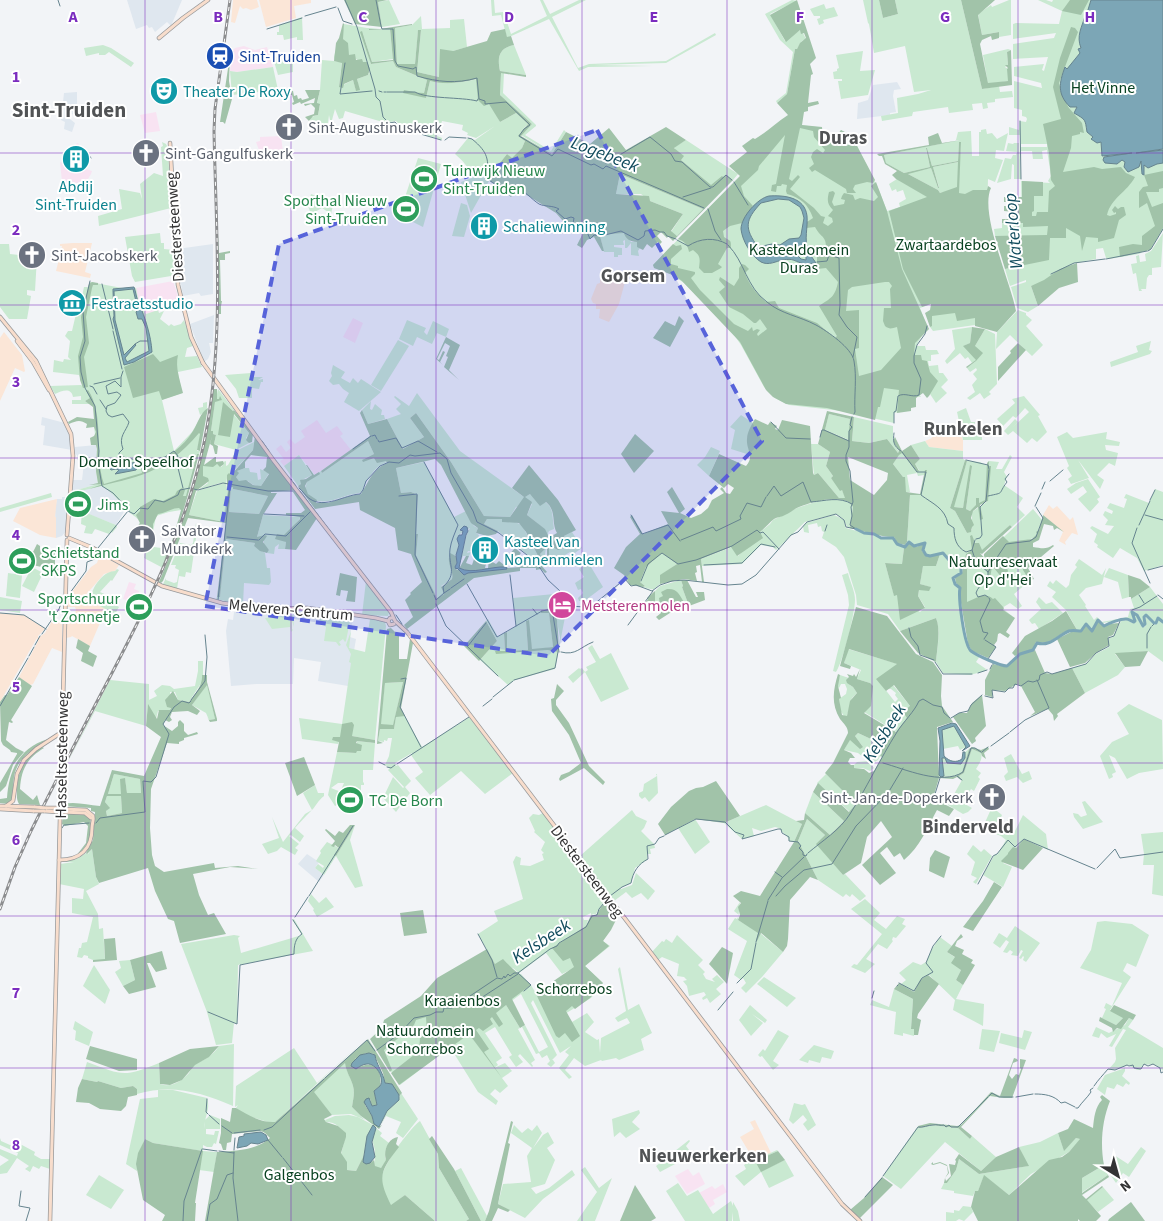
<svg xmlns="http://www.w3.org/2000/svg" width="1163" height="1221" font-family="'Source Sans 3',sans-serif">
<rect width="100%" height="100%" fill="#f2f4f7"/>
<g fill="#dfe7ef">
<polygon points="127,0 182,0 171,26 167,22 155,32 152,27 149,28 147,25 136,29"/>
<polygon points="897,82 901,89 894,90 893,96 896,112 890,113 890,115 857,119 858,103 868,100 873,85"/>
<polygon points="77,92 77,117 69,112 66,116 75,123 72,132 64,129 65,122 61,120 64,93"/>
<polygon points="213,244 213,294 201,296 199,293 183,296 181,284 180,282 177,249"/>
<polygon points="214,315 213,343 209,343 211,352 208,359 204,362 190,324"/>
<polygon points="42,417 65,423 70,437 72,450 43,445 45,426 41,425"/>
<polygon points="96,445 97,449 96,471 98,484 73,491 73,480 82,480 84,463 84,461 77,460 77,455 75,454 75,447"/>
<polygon points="101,486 108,489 114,495 125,510 116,525 71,507 73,492"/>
<polygon points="62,497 68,497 66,531 62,536 56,538 55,509 57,499 62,499"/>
<polygon points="238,608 272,611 297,610 353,617 350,637 356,639 348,686 318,681 321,662 294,658 293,684 256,684 231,686 226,631 228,619 233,620 234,612 238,612"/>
<polygon points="307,854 319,862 315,868 324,875 319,882 298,864"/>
</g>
<g fill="#fbe6d7">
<polygon points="233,0 257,0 259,7 251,10 246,8 243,9 240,6 235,23 231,22"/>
<polygon points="259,0 311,0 311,3 294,6 296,18 266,27"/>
<polygon points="73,243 92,243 85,272 91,274 90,278 56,271 59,259 51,256 52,253 60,255 62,246 60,246 60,244"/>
<polygon points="600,277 626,278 619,304 609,322 599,318 600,309 596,309 596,304 593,303 591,299 597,284 600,283"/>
<polygon points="4,332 22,355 25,371 24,372 15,368 0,401 0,338"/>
<polygon points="930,425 940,429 959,431 963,440 963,451 929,447 925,441 932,438"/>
<polygon points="57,499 55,517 56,517 56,538 40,535 13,521 20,508"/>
<polygon points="1049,505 1053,509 1057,506 1070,520 1073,517 1078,535 1072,533 1065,542 1066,545 1059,541 1063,532 1043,515"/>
<polygon points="100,554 119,565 115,571 104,574 84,597 106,609 90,646 72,636 71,637 66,638 67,621 73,621 76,610 75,607 67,607 68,597 91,567 97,563"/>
<polygon points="0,613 25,615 45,629 38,636 38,638 45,633 52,621 62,622 62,652 52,648 33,684 30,685 19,677 35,647 38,641 37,638 0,702"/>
<polygon points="755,1120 771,1153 755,1160 755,1162 740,1137 754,1129 750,1122"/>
</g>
<g fill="#f8e3f2">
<polygon points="244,46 255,50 267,47 273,67 237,72 230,71 233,50 235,48"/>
<polygon points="156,112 160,131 145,133 140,115"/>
<polygon points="281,136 283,152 262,158 256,142 260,141 260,137"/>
<polygon points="77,143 79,144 74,154 84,159 80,167 92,171 91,174 88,179 78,183 64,183 62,182 60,162 65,164"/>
<polygon points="173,281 181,305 146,314 139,303 136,288"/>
<polygon points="353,318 363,323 355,343 343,337"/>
<polygon points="317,420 326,433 337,426 343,434 340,436 351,450 315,475 299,455 284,466 280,461 284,459 276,449 281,445 286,452 291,448 287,442 290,439 295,444 305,437 301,431"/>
<polygon points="129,582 136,584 134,589 139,591 139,595 149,598 143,611 135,608 137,603 123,599"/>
<polygon points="688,1169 693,1176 699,1172 705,1184 687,1194 675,1176"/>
<polygon points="723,1184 727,1192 713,1200 715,1204 709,1208 699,1193 712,1186 715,1189"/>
</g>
<g fill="#c9e9d1">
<polygon points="389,0 400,24 382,27 378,2"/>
<polygon points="491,0 494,0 495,13 503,12 504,13 511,34 547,16 540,0 543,0 550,14 579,0 586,0 552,17 578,68 589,64 666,61 715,33 716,35 666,63 594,65 653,66 588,67 579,71 549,19 507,38 501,15 492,16"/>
<polygon points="792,0 797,1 770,14 785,41 800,30 803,33 806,39 802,41 797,49 795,49 787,94 777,103 776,101 786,93 793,52 780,40 765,14"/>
<polygon points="863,0 879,0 883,18 898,14 895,0 961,0 982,89 999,86 1000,92 1012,91 1013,97 995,99 995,102 987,103 988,108 983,109 982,103 972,104 973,110 949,113 948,107 913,112 912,116 882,121 881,116 898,113 897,98 918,94 931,90 914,92 905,46 874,53 869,24 868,23"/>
<polygon points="1009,0 1011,0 1011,35 999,37 999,32 982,35 978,14 991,5 992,7"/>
<polygon points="1038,0 1046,0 1052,2 1053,0 1163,0 1163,230 1151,249 1145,253 1150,250 1149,248 1139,254 1109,259 1106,258 1103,248 1096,249 1096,259 1075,263 1037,285 1031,286 1038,306 1028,312 1017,308 1011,287 1026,282 1026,280 1010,286 1005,269 1031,263 1023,236 995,236 994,229 1002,228 1002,223 1022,223 1021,181 1050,183 1048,181 1051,176 1047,150 1042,151 1043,159 1033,159 1032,151 1021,151 1021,147 1047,147 1047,144 1021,144 1020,135 1009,135 1009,127 1019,130 1020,121 1026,122 1027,119 1026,117 1022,116 1022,110 1014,108 1014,81 1042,88 1041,83 1014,76 1014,67 1044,64 1042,70 1044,71 1048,57 1013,59 1013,44 1054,38 1056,33 1013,39 1013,24 1016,23 1059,24 1062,11"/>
<polygon points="824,4 826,9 834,7 838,16 823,20 824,23 819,25 817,19 820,18 820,16 814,16 810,9"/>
<polygon points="421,16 422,29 450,28 450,20 464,19 467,47 453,51 439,77 417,72 421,30 418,31 415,64 397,64 395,28 412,25"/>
<polygon points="302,17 303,40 297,40 297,37 284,40 283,35 277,35 277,32 279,32 279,25"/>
<path d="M344,24L367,28H380L369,29V30L390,29L393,59L372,62L362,31L371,64L393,61L396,67L427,80L424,93L418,94L411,91L426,98L430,81C445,85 461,83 477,79L500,122L516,113L528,124L525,127L519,136L525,141L522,148L512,159L507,154L487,179L489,181L471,213L461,182L472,178C470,168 463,161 455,154L468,138L475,140L495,126L476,138L467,135L468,133L462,130L463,125L442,121L437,136L442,138V140C430,136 402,129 396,121L390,122L387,121L386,123L345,111L343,118L339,119L335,109L332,120H330L329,115L328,123L325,124L313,123L312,125L309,124L311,117L318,115L320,105L317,104L320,90L322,60L334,61V53L335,57L339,41L344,44L342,48L341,47L339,60L335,58L334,61L342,62L339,87L353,80L356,90L359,89L357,79L368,75L370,71L363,63L349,55L342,36Z"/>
<polygon points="103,45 111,48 134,63 131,67 109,52 105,55 99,55 99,53 86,56 84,48"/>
<path d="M514,45L526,75L500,71C497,57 499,48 514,45Z"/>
<polygon points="1008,49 1011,50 1007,52 1008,65 1005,67 1008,69 1009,81 988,84 983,55"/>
<polygon points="863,51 860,71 875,70 868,95 841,99 838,81 842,81 842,79 834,79 833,72 837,71 837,69 839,68 836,55"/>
<polygon points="293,53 293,72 278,75 273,58"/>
<polygon points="273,67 278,90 232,95 230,71 237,72"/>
<polygon points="501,73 504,73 503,93 536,125 536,126 525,135 551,151 564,130 566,132 552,154 521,135 532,124 500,95"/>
<path d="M791,124L817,127L822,141L828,137H836L841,130L852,138L846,141L848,145L855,142L879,190L887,211L900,207L899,203L906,199L903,190L897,192L896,189L892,191L889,184L897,179L928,197L927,199L949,191L940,193L938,190L908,174L905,176L903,174L931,168L938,188L939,187L933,167L958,162V191L961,142H959L958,161L932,166L927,148L926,149L930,167L904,173L886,163L884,155L960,140H956L958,132L971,131L972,156H979V132H981V130L986,129L987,134L992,133L997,139L1008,133L1004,151L996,150L995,158L1003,160L995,182L988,179L987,215L1015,310L1003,321L996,331L975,325L933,331L930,327L932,324L931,304L920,308C928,328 927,327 916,346H925L926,350H937L939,354L931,355V361H928L929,366L938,365L939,373H943L948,380L941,387L947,393L936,403L930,394L919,388L918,393L921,397L902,394L898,403L899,412L894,413V423L842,411L789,405L775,398L764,387L741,345L732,332L684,283L671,274L655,268L653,265Z"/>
<polygon points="686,140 738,174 733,180 726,175 711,186 681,160 674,147"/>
<polygon points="162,142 166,144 168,148 171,208 99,226 98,216 122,209 119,189 140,193 142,199 140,184 154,173 163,176 161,147 163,146"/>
<polygon points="1008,143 1013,144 1014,143 1019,143 1021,179 1014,179 1014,165 1012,164 1011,179 997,183 1005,158 1011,159 1013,155 1016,155 1017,152 1006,151"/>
<polygon points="418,158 441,164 423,227 399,215"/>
<polygon points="620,174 703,209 677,236 671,232 683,214 650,201 641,194 616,194"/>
<polygon points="311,194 321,198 334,201 331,214 322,208 311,214 308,206"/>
<polygon points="461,203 467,205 470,216 464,237 452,236"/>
<polygon points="618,232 624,233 631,242 637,242 640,248 638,251 639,256 631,255 631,243 627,248 625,248 625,240 623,241 624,245 614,245 614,247 622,248 622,255 618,255 618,257 614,257 614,252 604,252 600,236"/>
<polygon points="160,233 161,243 164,243 164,249 174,250 175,273 171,276 135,282 132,276 125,237"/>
<polygon points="1163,233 1161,267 1152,268 1152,275 1149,275 1147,278 1146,289 1141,289 1142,291 1139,291 1136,273 1133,274 1131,264 1137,263 1136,256 1139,255 1140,262 1146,261 1145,254 1151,251"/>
<polygon points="0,244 9,244 10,254 37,257 35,291 27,290 27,295 31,296 27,319 9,319 0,307"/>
<path d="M90,282L122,288H136L139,303L146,314L158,310L159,313L164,311L160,319L169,326L171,324L174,326L181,324L184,320L193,346L187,348L185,357L197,356L202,367L178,372L182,393L162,400L174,451L192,432L204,412L200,415L198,408L203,407V403L207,402V408L197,451H200L199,454H197L189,489L181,510L169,512L156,516L153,532H136V534L134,531L140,523C138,517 133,516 129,512C119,502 113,492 101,486L73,493V491L98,484L96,471L97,449L94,427V410L91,398L85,401L90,404H72V400H81V396L73,397C71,387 62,391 55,394L50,386L81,385L84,387L79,375L53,372L54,360L63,362L64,359L71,360L68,357L70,341L65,336L68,331H72L79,301H81L84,287H88Z"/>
<polygon points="1018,310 1026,313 1026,315 1032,320 1026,326 1043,345 1032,356 1010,335 996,349 997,332"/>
<polygon points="407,320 426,328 424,332 427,335 433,321 449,329 446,337 437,333 432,344 417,337 413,346 399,339"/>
<polygon points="972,327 970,343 964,346 975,346 985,329 995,334 997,384 989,392 991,394 984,399 980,393 970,400 967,398 975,392 972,385 977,379 973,374 977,370 976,368 970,372 967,368 976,361 972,363 968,357 965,359 960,353 947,364 945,361 955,349 952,330"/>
<polygon points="398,340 409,346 381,391 371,385"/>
<polygon points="1151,341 1149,350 1152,351 1150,354 1111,367 1110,362 1138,352 1136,346"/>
<polygon points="333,365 345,372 341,378 350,383 353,378 358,383 361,379 381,392 359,411 344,402 349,393 343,389 339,384 333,385 329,381 332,376 331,373"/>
<polygon points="251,373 251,377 263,377 258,380 263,379 263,382 261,382 259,389 252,388 252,398 239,398 236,389 225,375"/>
<polygon points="218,389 234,410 233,411 224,403 249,433 246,438 249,443 236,450 214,444 216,435 213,434 211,431 215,401 221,401 216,399"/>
<path d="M417,393L460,451L524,497L530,494C554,506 551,504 554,529L549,531L547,535L543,528L527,515L532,504L516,507L510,517L484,516L451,462L416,413L410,418L424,437L403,449L387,419L401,414L396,409L401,404L394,397L395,396L409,406Z"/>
<polygon points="1024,396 1040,415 1038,416 1047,432 1037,442 1032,438 1027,443 1013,431 1008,435 1004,431 1015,419 1018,422 1012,428 1029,412 1025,408 1016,418 1013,416 1003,426 997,419 1015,403 1012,399"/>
<polygon points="371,401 370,409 372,410 375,404 382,410 381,415 384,415 385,419 368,424 362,410"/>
<polygon points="966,408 971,422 975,422 975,428 989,427 992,433 982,434 982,440 963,440 957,412"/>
<polygon points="829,414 850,419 849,440 825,430"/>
<polygon points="741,415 753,423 747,438 750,455 731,449 735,430 730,427"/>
<polygon points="854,417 893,426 893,441 899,452 898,453 887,439 869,443 852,441"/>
<polygon points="1067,432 1073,438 1107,432 1106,439 1120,442 1119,446 1105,445 1106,450 1118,453 1115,466 1109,463 1097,475 1104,480 1100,489 1078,460 1089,478 1071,484 1068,479 1072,476 1067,468 1069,466 1057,437"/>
<path d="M368,441L374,454L362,460L374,458L386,461L387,462C374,467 366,480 362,492C357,494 351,494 346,496C330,501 314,508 305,489L307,482L321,471L322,473Z"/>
<polygon points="925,441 929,447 963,451 963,459 965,460 950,508 955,511 967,533 972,530 972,512 988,501 989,461 999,462 996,469 1002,469 1010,455 1012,457 1004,472 1007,477 1004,485 1023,498 1017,507 1025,515 1012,527 1010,525 982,551 970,536 973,546 972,551 983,557 1033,509 1042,520 1036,537 1025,541 1027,568 1033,578 1014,594 1022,606 1018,609 1010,603 1002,608 1012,616 999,633 966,603 967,567 961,566 943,553 928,556 924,551 926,543 925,542 915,545 910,541 907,542 910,494 921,495 925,470 924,475 918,476 917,473 907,475 910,492 906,492 903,477 893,464 899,454 902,452 917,472 919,470 915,464 920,459 911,445"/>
<polygon points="254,442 253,450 227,478 226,484 220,483 198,490 208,483 203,476 203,466 217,464 221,467 224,464 223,462 226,461 226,466 228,465 236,451"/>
<polygon points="811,444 818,444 830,452 826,466 833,476 831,478 842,490 846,498 839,498 818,473 814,475"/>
<polygon points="711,447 720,451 709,476 697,465 705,457"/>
<polygon points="299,455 312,475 302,480 301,484 298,486 284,466"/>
<polygon points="967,461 980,462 988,466 985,500 970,511 966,509 972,466 963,508 953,507"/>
<path d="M424,462L454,517L466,511L474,526L478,528L476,533L479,535L477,541L479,543V545L483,547L480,552L468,551L467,553L471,552L469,556H463L458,567C464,555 463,539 470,528L455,537L458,535L459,545L456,555H454L452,579L441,586L444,594L437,598L416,555L418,534H416L418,495L411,492L401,493L396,468Z"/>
<path d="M245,468H249L250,472L257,473L258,480L261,479L260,469L269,473L261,486C255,487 252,484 248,481H239L236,477L237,471Z"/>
<polygon points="1088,479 1100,497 1097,499 1099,502 1090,512 1078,499 1087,492 1083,486 1071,494 1067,489 1076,483"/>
<polygon points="220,484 226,484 227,488 233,487 233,489 268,496 259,514 229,512 231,490 228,489 224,522 189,515 197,491"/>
<polygon points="1155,489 1163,492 1163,565 1144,571 1137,558 1120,548 1113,558 1097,547 1098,545 1094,542 1097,534 1090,528 1092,526 1108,534 1114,526 1105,525 1108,520 1103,515 1105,511 1112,514 1113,511 1107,508 1110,503 1124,508 1127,499 1124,498 1126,494 1149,503"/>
<polygon points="51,493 52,497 0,512 0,508"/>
<path d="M821,500C832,500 846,496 853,507L850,528H848L844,521L846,528L864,533H872L881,538H894L897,545L904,548L902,564L885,563L894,595H897L920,612L925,607L918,596L919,590L930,587L920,584L923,565L936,566L940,554H943L948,560L961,568L960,573L952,577L955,584L960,588L958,595L967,645L970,651L980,656L976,662L986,669L985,671L970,675L943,673L936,662C937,649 941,630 936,618L900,631L888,614L857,605L856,595L844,557L836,547L822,538L824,532L822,531L821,526L818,527L817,523L808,525L809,533L804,532L803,526L806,523L834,515L845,520L836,514L805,522L776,550L773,547L761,545L742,564L702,566L701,559L732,547L738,556L760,532L770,524L773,520L797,508Z"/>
<polygon points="82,511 116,525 117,527 112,533 111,532 109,534 95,529 92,534 84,533 86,526 81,524"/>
<polygon points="263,515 301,517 287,534 284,536 277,534 286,542 285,549 278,549 279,544 275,547 274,554 267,553 269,550 264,545 264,540 257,537"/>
<polygon points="487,519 502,519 502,522 515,522 522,525 540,560 540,554 546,548 543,568 498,531 484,524"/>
<polygon points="196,523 197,531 191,573 186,572 185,577 179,576 177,589 163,584 166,578 166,580 174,583 177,582 179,570 175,568 176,565 171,565 180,543 191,545 193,543"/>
<polygon points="572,532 582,548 572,555 570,552 549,565 549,546 563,546 565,544 564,536"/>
<polygon points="140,535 148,535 147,546 168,549 162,567 163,568 144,558 146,547 136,544 137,537"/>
<polygon points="226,539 255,543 254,546 265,553 267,568 270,568 271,582 269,585 244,583 243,605 216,599 217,597 220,596"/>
<path d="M662,553L677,564L661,575L660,584C652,591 654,590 643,587L645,586L640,582L646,567Z"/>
<polygon points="1079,559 1102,575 1106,568 1102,584 1086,588 1079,595 1086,605 1085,606 1094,620 1097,617 1102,622 1128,617 1130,609 1134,608 1131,599 1150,587 1163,604 1163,621 1158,616 1155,622 1146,615 1143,617 1145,623 1143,624 1137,613 1132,611 1131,613 1135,620 1133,622 1128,618 1103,623 1098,619 1092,631 1086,623 1082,630 1077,630 1066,610 1052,597 1056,592 1047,586 1050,581 1053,584 1056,580 1066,588 1069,585 1071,575 1077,567 1075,565"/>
<polygon points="588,562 603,587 583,602 586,606 582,606 581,601 579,601 578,598 583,593 581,589 578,590 575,583 584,577 579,569"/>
<polygon points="32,567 43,573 34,592 22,586"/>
<polygon points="1109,568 1128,575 1129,597 1122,599 1118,582 1104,577"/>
<path d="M117,569L119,570L112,581L111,580L100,592L111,597L109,601L119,607L115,614L85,598L89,593H92C95,583 105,571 115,571Z"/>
<polygon points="8,573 22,575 20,598 6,596"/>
<path d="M848,573C850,582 855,591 855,600C855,613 843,662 836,672L833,671L849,605L848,595L842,575Z"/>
<polygon points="681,580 683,586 682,587 689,606 673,611 672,609 681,606 680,604 663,596 660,605 655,605 655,591 660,586"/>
<polygon points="366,581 389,613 388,616 362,615"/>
<polygon points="554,594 550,610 541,611 549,612 553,647 532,650 526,621 528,650 507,651 507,632 516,626 513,598"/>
<polygon points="0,597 22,601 20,613 0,610"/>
<polygon points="1039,597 1046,604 1052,602 1063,613 1039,629 1035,623 1032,624 1029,620 1041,609 1036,602"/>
<polygon points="555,610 566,612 555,669 515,680 508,685 480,660 497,641 486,621 488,619 498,637 504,633 505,651 496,651 547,650 558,652 560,638"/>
<polygon points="1133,613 1137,616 1142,627 1145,627 1146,617 1155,625 1159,619 1163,623 1163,662 1148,651 1115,654 1125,667 1118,675 1085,693 1072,668 1086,664 1096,654 1109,647 1109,638 1113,637 1121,621 1128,620 1132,623 1136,622"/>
<polygon points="293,615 294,627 292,621 292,629 293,630 291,632 290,627 272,629 265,618"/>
<polygon points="320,616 350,621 346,641 345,642 343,639 339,642 341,645 339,646 336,642 324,641 326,627 320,623"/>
<polygon points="370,619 385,622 386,626 375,740 352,736 349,723 346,725 338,744 302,739 299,718 342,724 351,663 349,662 351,654 346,645 351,631 349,648 365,652"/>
<polygon points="592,645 600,659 611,653 629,689 601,702 585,672 573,683 568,677 579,668 580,669 582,668 585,672 588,670 586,667 596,662 588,648"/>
<polygon points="848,649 898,664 877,679 895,702 898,699 895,695 896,693 891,689 888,689 893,685 910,706 908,718 897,732 864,712 868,708 870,683 857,679 861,670 844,663"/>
<polygon points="198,661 203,661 203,680 189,702 178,700 175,692 170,692 170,696 167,698 171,707 170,711 158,711 156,719 148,705 146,726 95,711 63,771 110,680 149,684 149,700 157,696 154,691 162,685 170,686 174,689 195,686 198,671"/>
<polygon points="840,675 849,678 850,685 853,687 857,693 852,698 847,716 844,716 840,710 839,699 846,694 847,689 845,684 841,684 839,688 837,686"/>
<polygon points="403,682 393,726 380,724 385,683"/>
<polygon points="207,684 215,719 209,720 206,713 192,705"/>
<polygon points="1129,704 1162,720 1163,769 1139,773 1127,779 1115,758 1109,755 1116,772 1112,774 1113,777 1109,779 1100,756 1112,742 1129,734 1117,713"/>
<polygon points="396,716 405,716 422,747 470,717 513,773 485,794 461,771 430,795 415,778 423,772 411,755 412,753 395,763 396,766 398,765 411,781 405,787 410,793 396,812 383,798 393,777 403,788 404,787 388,770 390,768 385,765 389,756 392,738 388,738 387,741 384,740 384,742 378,741 380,729 394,729"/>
<polygon points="953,726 954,726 966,747 960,750 958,746 943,749 942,729"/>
<polygon points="858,733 873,740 882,753 878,760 871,764 874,768 870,771 863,768 854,768 854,765 857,762 868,761 858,753 844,750 850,739 863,747 855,736"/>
<polygon points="357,741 375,743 373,770 363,770 363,782 364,783 364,785 361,785 361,795 341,790 344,783 338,783 331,788 346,794 362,798 358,808 343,802 335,806 328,795 337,752 356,753"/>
<polygon points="969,749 962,772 956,776 939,777 942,758 945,758 947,763 961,764 965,758 965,752"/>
<path d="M972,749L981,753C983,759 979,764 976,769L981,773L978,777L980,779L974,791L971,789L963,803L972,808L968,812L963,814L948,805L962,780L959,776L964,773Z"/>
<polygon points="1011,754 1022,774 1029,771 1032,779 1023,783 1017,777 1006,781 1004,776 1008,772 1004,758"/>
<polygon points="114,774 140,779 141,793 127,793 125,779 121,794 108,794"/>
<polygon points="656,774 657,774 658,793 649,802 645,797 642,799 639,796 639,793 643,791 644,784 657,776"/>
<polygon points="826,774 856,803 850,812 817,783"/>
<path d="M315,785L318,793H324V796C318,800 315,808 310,812C305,817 300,822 295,828L304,836L300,842L291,835L289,836L299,844L295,848L298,850L295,855L281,847L277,851L268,854L262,844L279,838L272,817L283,842L305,814L312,810L303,793Z"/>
<polygon points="813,792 844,821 830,835 805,813"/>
<polygon points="121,795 122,813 107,816 106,811 109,807 105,802 107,796"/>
<polygon points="1085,801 1103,822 1083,829 1074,817 1073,813 1078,814 1081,817 1087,815 1082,802"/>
<path d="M766,805L802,824L794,842L789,841C788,835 782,833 779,828L775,827L761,831L752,828L754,836L742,839L724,823Z"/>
<polygon points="992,807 1002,815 998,824 1003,828 1008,820 1013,822 1008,833 1013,835 1023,815 1046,834 1048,850 1024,839 1009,854 1003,863 1012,867 1003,887 983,875 995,854 997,855 1006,840 1001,836 982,829"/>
<polygon points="632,810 636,816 647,821 644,828 641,831 654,844 655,848 650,849 651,854 647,854 647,860 635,868 631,883 620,888 621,889 632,885 636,873 655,891 648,900 641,893 632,898 626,892 614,901 580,856"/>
<polygon points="543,813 607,898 595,915 594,914 591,915 591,913 583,917 584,920 588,920 586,926 583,928 612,925 603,941 610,946 585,966 603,983 591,998 555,1020 572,1022 587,1013 594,1022 585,1032 597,1040 599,1039 600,1053 601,1038 630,1023 627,1018 618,1022 615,1018 626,1011 618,969 620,967 628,1010 639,1004 652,1033 641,1039 644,1050 619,1060 616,1058 602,1061 601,1060 585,1066 574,1058 565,1070 572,1077 569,1079 559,1068 569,1055 565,1052 571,1046 560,1053 533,1000 531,1003 557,1055 552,1060 553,1060 555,1063 551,1067 547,1064 550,1061 547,1055 542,1058 539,1053 536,1054 522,1027 525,1025 539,1052 548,1047 521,994 506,1005 520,1028 518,1029 535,1060 531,1063 533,1066 532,1067 520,1054 518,1056 523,1062 516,1067 509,1057 512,1055 495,1027 485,1033 502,1058 496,1062 498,1065 494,1068 505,1063 512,1071 502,1078 508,1086 500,1093 495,1089 490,1094 498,1101 496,1105 478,1092 450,1047 400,1085 377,1050 413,1021 518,974 521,974 531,985 538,997 570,970 562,974 546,953 519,973 513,968 495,964 478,934 498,921 494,911 523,899 513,862 516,856 521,858 520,865 530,866 544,860 542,854 544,853 541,850 545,842 534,832 535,831 529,818 533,814 539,815"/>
<polygon points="695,819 710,842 695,854 678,828"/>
<polygon points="807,819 825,835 817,844 843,875 845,874 866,896 860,901 852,894 850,897 846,894 843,897 818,880 798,841"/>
<polygon points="355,825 350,840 363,886 355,888 336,856 324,875 315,868 318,864 323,868 324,866 316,861 321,853 320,851 327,842 339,848 335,855 336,856"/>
<polygon points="1163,832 1163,896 1152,894 1154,865 1143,865 1144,854 1141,834"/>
<polygon points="973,845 981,852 984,849 992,856 976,884 973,882 977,878 971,875 975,862 967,854"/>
<polygon points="92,849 96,877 99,884 86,891 98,914 99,929 103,928 105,960 93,960 88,958 88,956 84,955 82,958 77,957 79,948 81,948 82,943 87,942 93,917 72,913 72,898 83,899 84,889 59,884 60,864 74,862 61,862 76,859 86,853 88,854"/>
<polygon points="311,894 319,903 326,897 334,907 317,917 313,910 314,909 308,901"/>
<polygon points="865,899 880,913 874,920 886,929 897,916 905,919 902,924 906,926 896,938 893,937 892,940 893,941 887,949 878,944 866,959 875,964 865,973 851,967 854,964 857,965 882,934 851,909"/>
<polygon points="740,902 738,920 760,933 783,952 762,977 746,993 741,988 746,983 743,978 741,980 734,975 747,941 728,929 735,918 737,919 739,915 734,911"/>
<polygon points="292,919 294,919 313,951 238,965 237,1024 234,1023 232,1043 216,1045 207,1012 181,944 234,935 240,936 238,938 241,953 302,935"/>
<polygon points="1105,921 1132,924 1149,935 1136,967 1127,963 1123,971 1131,977 1110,1010 1124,1017 1116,1025 1102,1018 1106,1009 1104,1008 1106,1003 1112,1006 1122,983 1080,968 1091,950 1097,922"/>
<polygon points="1015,926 1040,943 1026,962 1023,960 1024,957 1023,956 1021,959 1019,958 1023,951 1021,950 1018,956 1011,955 1013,952 1010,950 1007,953 1003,952 1009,942 1006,940 1000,948 993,943 999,933 1007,938"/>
<polygon points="677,935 703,960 698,965 705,972 703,974 706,979 715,982 712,979 717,975 724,982 716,989 721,994 710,1003 707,998 703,1000 702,998 706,995 704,992 689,996 687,986 683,981 687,980 684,977 677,976 679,964 662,957 658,960 652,952 662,941 664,942 666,939 672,943"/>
<polygon points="940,937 952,946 947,952 956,958 961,970 956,980 963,985 956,999 984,1004 983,1026 953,1010 955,1000 929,975 916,987 914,992 901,984 906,980 899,973 913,962 921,965 926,962 932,949"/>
<polygon points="130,960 135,980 123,986 115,972 121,968 119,961"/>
<polygon points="94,965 110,990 105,1004 83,986"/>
<polygon points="764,977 796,998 787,1007 757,984"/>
<polygon points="894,989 913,999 911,1028 914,1029 914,1036 903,1033 903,1036 894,1034 896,1012 870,1005 872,1000 889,1007"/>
<polygon points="750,1005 767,1020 765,1023 752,1014 763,1023 751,1036 739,1020"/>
<path d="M1129,1018L1133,1020L1128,1027L1163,1048V1071C1157,1064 1152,1064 1143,1065L1140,1070H1137L1128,1065L1114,1070H1108L1115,1062L1116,1059L1115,1048L1126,1030L1123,1029L1112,1047L1109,1046L1116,1034L1107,1038L1101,1033L1099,1038L1092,1036L1096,1027L1109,1033L1125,1025Z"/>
<polygon points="75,1021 93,1032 89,1046 75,1040 76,1031 73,1029"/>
<polygon points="982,1029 1000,1031 994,1052 979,1049"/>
<polygon points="778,1030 789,1036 773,1061 779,1065 773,1070 762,1056 760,1057 758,1055 763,1049 765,1051"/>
<polygon points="1024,1030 1032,1032 1025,1050 999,1043 1001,1033 1022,1038"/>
<polygon points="367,1038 275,1122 271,1123 245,1115 236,1108 238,1105 235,1107 236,1086 294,1048 317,1083"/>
<path d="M234,1044L233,1106C200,1092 172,1084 137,1094V1089L133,1086L121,1088L98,1081L97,1082L82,1079L87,1062C123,1075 122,1078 159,1063L160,1084C171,1088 182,1081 189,1073C191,1069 193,1065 197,1063C206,1059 213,1055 219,1046Z"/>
<polygon points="814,1045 834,1051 831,1059 822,1057 820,1063 809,1060 808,1063 799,1060"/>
<path d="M345,1062C346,1072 351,1077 353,1086C355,1093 353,1100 352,1107L365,1120L351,1114L332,1115L313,1092Z"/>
<polygon points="1125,1068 1125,1071 1122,1076 1130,1083 1129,1085 1126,1083 1123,1087 1117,1084 1114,1089 1107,1087 1105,1095 1097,1089 1105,1075"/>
<path d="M158,1090H173L207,1098C211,1110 204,1117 204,1129L205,1120L210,1115L220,1119V1129H206V1134L214,1135L215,1131H219L216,1144L214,1143L212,1147H207L203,1145V1151L217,1152L214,1172L199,1170L202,1151L153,1143L145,1139L138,1155L137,1171L126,1164L140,1099L158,1097Z"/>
<polygon points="401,1093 418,1119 403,1138 396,1133 401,1122 386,1116 381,1125 387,1111 397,1102"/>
<polygon points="794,1103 802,1105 805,1104 816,1125 808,1131 803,1124 807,1120 803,1115 793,1124 789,1120"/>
<polygon points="639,1110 640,1113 632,1122 640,1129 626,1138 620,1132 614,1137 612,1119"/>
<path d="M349,1115L358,1117L373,1125L367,1136L364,1155L356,1171L347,1170L341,1154L346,1135C341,1128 336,1122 326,1122L325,1120L335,1116Z"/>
<path d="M420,1121L438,1154L439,1168L469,1219L466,1221H435L405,1195L391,1206C387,1199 380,1188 381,1180C382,1166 409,1129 420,1121Z"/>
<polygon points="514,1125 522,1133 528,1128 532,1131 537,1125 542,1133 533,1148 543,1135 548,1132 554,1143 547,1148 555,1160 545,1184 531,1188 536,1194 549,1188 572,1170 575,1175 543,1199 525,1218 498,1204 503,1184 531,1182 527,1156 532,1148 511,1133"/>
<polygon points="932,1125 958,1128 970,1139 972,1136 996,1157 981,1171 945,1142 901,1189 883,1176 918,1126 919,1128"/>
<path d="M376,1128L382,1133L380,1136L389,1143L386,1149L385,1158L387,1160L381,1168H376C373,1163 375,1162 375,1156C376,1143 369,1145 376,1128Z"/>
<polygon points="1058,1133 1064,1150 1076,1138 1081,1139 1069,1152 1031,1174 1009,1195 984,1176 978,1191 975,1191 973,1196 954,1193 954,1191 941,1189 944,1183 947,1183 956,1170 959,1159 979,1174 1028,1166 1019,1147 1040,1142"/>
<polygon points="0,1138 1,1141 19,1149 22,1145 35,1152 34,1155 41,1159 51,1159 50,1169 41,1166 39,1169 33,1166 30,1172 25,1169 29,1166 17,1158 7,1173 0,1174 0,1166 9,1160 0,1155 0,1149 17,1156 18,1153 0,1145"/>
<polygon points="689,1140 690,1141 686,1146 689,1150 675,1164 660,1172 656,1166"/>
<polygon points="1141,1147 1146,1151 1129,1177 1123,1173 1116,1183 1107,1170 1114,1155 1128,1164"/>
<polygon points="777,1150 778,1151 756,1161 761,1171 785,1160 794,1176 769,1188 761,1172 744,1186 735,1176 746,1169 744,1165 753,1159 755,1162 755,1160"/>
<polygon points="1104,1165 1108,1175 1081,1193 1082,1178"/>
<polygon points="585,1167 599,1188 612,1178 595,1221 577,1221 597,1192 581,1170"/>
<polygon points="461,1168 487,1216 485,1221 481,1221 455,1171"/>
<polygon points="99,1175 124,1190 111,1209 86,1195"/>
<polygon points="678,1183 687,1196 698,1190 713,1214 731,1201 733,1206 733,1202 738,1211 740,1221 733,1221 733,1212 732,1221 685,1221 666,1191"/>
<polygon points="1103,1187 1114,1200 1098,1212 1086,1200"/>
<polygon points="963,1206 971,1207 973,1212 964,1221 959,1219 956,1221 946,1221 946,1212 954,1213 954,1210 959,1211"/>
</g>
<g fill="#a1c3a9" fill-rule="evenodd">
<polygon points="344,0 387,0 378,2 382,27 355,24"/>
<path d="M797,0L816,58L810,64L813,74L811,75L808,103L818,101L819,104L808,107V111L804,112L802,125L822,127L823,140L828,137H836L841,130L851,135L853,138L846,141L848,145L855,142L875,180L873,183L867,182L855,185L853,189L856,193H847L846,189L815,170L812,172L809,168L814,164L811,157L813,152L817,149L823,153L825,150L814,137L813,131L800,128L789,179L792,181L798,175L800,177L790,189L814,208L821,216L825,217L823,223L828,226L833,222L832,218L828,216L833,210C827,204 827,200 829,192L833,191L835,193L832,202L834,206L844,204L845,200L841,199L842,196L844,193L853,195L855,200L860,198L874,201L878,197L871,186L876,182L887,211L902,269L929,329L915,343L914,355H921L922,360L927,361L930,372L938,381L929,396L927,398L923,393L916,398V407L911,408V411L897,413L899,390L884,388L880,407H878L875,420L827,408L786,404L773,397L766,390L740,342L682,281L675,276L654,268L653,265L673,244L676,246L681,245L682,249L671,259V264L678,266V268L695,272V274L691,278L700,290L734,324L748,331L752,327L753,331L757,329L760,330L757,334L758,336L767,329L760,319L756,323H754L743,314L729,307L719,292L725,287L719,280L720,277L734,286L739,278V268L742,264L745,265L749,269L745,273C749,285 757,294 766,302L775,301L779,308L817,323L835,338L837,336L819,306C831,298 835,297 838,282L826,268L817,269V254L826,253C827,234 822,240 815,227L806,228L807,222L813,218C808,204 801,198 787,194L786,191L787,185L782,184L781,186H777L776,192L771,191L772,185L776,184L785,135L759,166L758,170L741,186L744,196L753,206L742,223L730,226L723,231L724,237C731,242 731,239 731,248H727L718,264L722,267L721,268L712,273H704L699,268C700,259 701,256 693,250L689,252C688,246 685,241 678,239L740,176L729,166L747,152L742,146L753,138L755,139C767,132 776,123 788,115L777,103L787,94L795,49H797L800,43L806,38L804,33L801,34L800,30L786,42L770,15ZM885,282H889L892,286L890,289L891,308H884L883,321L885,326C890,330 892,328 897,327L901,348L881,370L859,376L855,349L859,348V310L846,311L848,290L852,287Z"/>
<polygon points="879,0 895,0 898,14 883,18"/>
<polygon points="961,0 995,0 978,15 982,35 999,32 999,38 992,40 991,36 982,40 980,44 988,83 1008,81 1007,69 1008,68 1005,65 1008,65 1007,52 1011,50 1012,85 982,89"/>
<polygon points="1070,0 1089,0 1081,15 1062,11"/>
<polygon points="343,23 344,24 343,39 348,43 349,55 355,54 356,60 362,59 363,62 367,62 370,69 368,75 357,79 360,90 356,91 353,80 344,84 343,88 339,87 342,63 334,61 336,43 339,38"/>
<path d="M412,24V25L395,28L397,64H415L418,30H421L417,72L439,77L440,49L453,51L487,41L491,32L505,29L507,37L511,36L514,45C499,48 497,57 500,71L526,75V77L501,73L500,95L532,124L521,136L552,154L566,132L590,144L609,128L626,150L666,127L686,140L674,148L684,156L681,160L711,185L722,176L723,177L726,175L733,180L673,241L668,236L667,238L661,232L657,236L662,242L660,244L658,242L652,248L647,244L643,250L637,247V242C630,242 625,238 624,233L608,234L600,236L604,251H602L594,237L587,240L582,248L577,245L583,233L577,226L561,224L563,221L556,213L517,189L511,197L487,179L507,154L512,158L522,148L525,141L518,136L528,124L516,113L500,122L489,104L484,106L478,100L476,79C461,83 445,85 430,81L426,98L403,93L404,90C411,91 417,93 424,93L427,80L396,67L393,61L371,64L360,32L362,31L372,62L393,60L390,29L369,30V29H380ZM620,174L703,209L677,236L671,231L683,214L650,201L649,196L616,194Z"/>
<path d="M1071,27L1075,28L1078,32L1059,83L1063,97L1069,108L1082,123L1084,133L1080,132V134L1072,136L1071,148L1063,172L1094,167L1102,169L1121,167L1126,173L1135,177C1127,192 1111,198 1107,215L1110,216L1116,214V212L1114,213L1112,210L1115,206L1118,209L1121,207H1124L1126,215L1119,220L1114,238L1098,242V238L1086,237L1082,251L1080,236L1066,228V238H1050L1049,260L1005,269L995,236L1047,235L1048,226L1023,227V223H1002V219H1008V215H1017L1016,212L1004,211V206H1018V202H1004V197H1022V181L1043,182V196H1034V211L1032,212V216H1036L1037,212H1048L1049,191L1055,186L1051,180L1049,153L1043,124L1061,119L1053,87L1060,58Z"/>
<polygon points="230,55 229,81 232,99 225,124 223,122 220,122"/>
<polygon points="288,90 293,91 294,96 297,95 298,99 301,98 302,100 309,98 305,90 320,90 317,103 320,104 318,115 313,116 309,121 305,117 314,114 315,108 311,104 305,106 304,104 314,103 315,98 301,104 300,102 293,105 292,103 294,102 292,95 287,95"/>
<path d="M938,133L942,143L961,140L884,155L886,163L904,173L930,167L926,148H927L932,166L958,161L959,142H961L959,193L965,194L973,190H987L988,186L991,188C979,213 1011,283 1016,311L997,332L975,326V318L957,321L955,313L932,316V326L930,327L925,313L930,310L931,304L922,307L903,269L889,211L927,197L896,179L892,175L897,171L885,164L882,156H879L877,154L929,145L928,137ZM958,162L957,187L940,193L938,190L908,174L931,168L938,188H939L933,167Z"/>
<polygon points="1163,171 1163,188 1159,189 1159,192 1146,192 1152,207 1163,203 1163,228 1150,250 1120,257 1119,247 1133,244 1142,245 1142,236 1155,226 1147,203 1139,208 1139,192 1143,187 1148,186 1144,175"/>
<polygon points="217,233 218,233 219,253 230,251 230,253 225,254 225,260 220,260 221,301 222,301 221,306 221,314 218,314"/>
<polygon points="1077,263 1078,282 1059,288 1038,306 1031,286 1044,280 1060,269"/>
<polygon points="92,282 98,283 98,285 93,285 92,288 86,317 89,343 84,357 88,387 83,388 80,380 78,356 83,337 81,317 89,284"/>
<polygon points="679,316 684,321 670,347 653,338 665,321 675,326"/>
<polygon points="972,327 985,329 975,346 983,353 976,361 967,368 966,367 976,360 963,346 970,343"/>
<polygon points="446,337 460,345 449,370 459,380 444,367 448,357 446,356 450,346 445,343 437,359 439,360 443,351 445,352 440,362 443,365 436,359"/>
<polygon points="1018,343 1026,350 998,381 998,367 1011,353 1010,351"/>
<path d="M153,354L160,362L178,355C175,368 180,380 183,393L162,400L159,391L133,398L124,367Z"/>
<path d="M211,381L208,408L200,451L197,450L200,434L199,433C163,475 139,476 89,489L103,484L89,485L98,483L96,471L97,449L96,445H91L90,438L94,436L96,432L94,427L86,428L87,424C80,419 76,421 69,424L68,422L77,417L94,419L93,407L85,401L90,398L86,391L88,390C105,415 94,455 104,484L142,473L141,467L145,464L147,466V464L150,467L152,462C169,457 183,447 193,431C198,423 200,413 208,408Z"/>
<path d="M213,389H217V399H219L220,396L222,400L215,402L211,431H213V434L216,435L214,444L218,446L217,454H215L213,446L210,444L212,436L204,465L215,457H216V462L223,461L224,464L220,467L217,464L213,467L203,466V476L208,478L209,481L196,491L189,515L224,522L228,489H231L229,512L259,514L268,496L233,489V487L227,488V475L229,473L231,475L253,450L255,436L295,490L271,492V493H277L263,515L257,537L265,535L267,536L263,542L269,550L267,553L260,551L254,546L255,543L226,539L220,597H217L226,523L188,518L163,581L161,583L159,582C186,519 203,456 213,389ZM251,455L267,457L266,467L263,470L269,474L261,486L253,485L246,480L239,481L236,477L239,473L237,471L245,468V462Z"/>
<polygon points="223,402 233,411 234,410 253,434 252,442 249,443 246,440 249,433 234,414 230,437 218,435"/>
<path d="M362,410L368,424L387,419L403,449L424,437L410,418L416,413L451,462L484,516L510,517L524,497L512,488L529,465L558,500L576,530L564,536L566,542L563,548L558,550L553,547L549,546V565L547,566V547L540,554L542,560H540L526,532L519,523L502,522V519H487L484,524L498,531L496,534L487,536L476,533L478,528L471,523L441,465L435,459L396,468L401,493L411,492L418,495L416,534H418L416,555L437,598L444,594L441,587L452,579C454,569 446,565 450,553L456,556L457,563L455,567L457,570L460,567L466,556H469L466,563L472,565L476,553L479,556L481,562L486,564L485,568H488L489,560L496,564L499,561L508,568L520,567L508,556L515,548L521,553L517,558L521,561L526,557L528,558L530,556L539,566L540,564L547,572L545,573L541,569L536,570V568H520V571L474,578L407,629L404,625L413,617L405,600L411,594L410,593L422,582L411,554L398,550L395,528L360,510L359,502L315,509L298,486L301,484L300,480L306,479L312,475L306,465H307L314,475L319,472L320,474L307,482L305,486L308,494L317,500L316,503H328L349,496L361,494C369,481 372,470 387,463L386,461L377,463L374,458L363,462L362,460L374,454L368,441L322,473L321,471L370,436L360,413ZM530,494L540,506L546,502C557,511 551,523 557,533L550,537L548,535L545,529L527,515L532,502L525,497Z"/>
<path d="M827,411L854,417L852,441L869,443L887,439L898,453L899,451L893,441L895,437L902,451L911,445L920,459L915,464L919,471L917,472L902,453L899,455L893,464L903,477H905L906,492L920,494L925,470H927L921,495H910L907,542L905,545L897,543L894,537C878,537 865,531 850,528L853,507C844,492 812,502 799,507C794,509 790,513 785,515C782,517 777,517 774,519C770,522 765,528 760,532L763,538L737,556L731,547L701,559L704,582H702L700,565L696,566L697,572L695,573L697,581L684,579L660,584V575L677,564L662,553L646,567L640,582L645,586L643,587L630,585L624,575L614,568L626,547L640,534L630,517L632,515L643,534L668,524L661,511L679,513L667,492L672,487L685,509L680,513L691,518L701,514L708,508L712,500L724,493L720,489L722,487L726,493L730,494L734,488L728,484L724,488L709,476L719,454L746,466C755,456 746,450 747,439C747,432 752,424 755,419L768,425L770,422L777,426L775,429L778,430L782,420L810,426L813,473L814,475L818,473L839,498H845L842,490L840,491L831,478L833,476L826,466L830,452L818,444ZM829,414L850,419L848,440L825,430ZM848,457L888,473L887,480L874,495L850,480Z"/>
<polygon points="635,434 654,451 634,473 621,454"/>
<path d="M197,454H199C188,497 176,539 158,579L168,549L162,547L167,548L171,545L181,510L179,508C172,508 165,513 158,514L153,524V532L136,531L134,532L140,523L136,515L140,511V507L154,499L163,501L175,495L177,491L182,488L185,490L183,496H186Z"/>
<polygon points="965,460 967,461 954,507 963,508 970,465 972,466 966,509 970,511 976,505 976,498 979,498 979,503 985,500 987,463 989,461 989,466 991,466 988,501 980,505 983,519 980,520 978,507 973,511 971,518 974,525 972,527 971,532 967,533 955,511 950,508"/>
<polygon points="297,491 317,518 296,550 285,549 286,542 275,539 277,534 284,535 300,519 300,517 286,515 286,513 301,513 305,510 293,492"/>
<path d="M1043,515L1064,532L1057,528L1054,530L1053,526L1044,524L1039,540L1033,543V547C1041,548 1046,550 1053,545L1054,546L1028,568L1034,579L1031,580L1030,577L1028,578L1023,570L1022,562L1018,566L1013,562L1006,565L1008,571L1003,579L984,556V554L1003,536L1009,542L1032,539L1037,534L1036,532L1039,530Z"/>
<polygon points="1010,525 1012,527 982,554 980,553 992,567 990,578 988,579 988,572 974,560 970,565 965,559 966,554 972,550 970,536 972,535 975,543 979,543 982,550"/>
<polygon points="909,543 916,547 924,544 922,551 928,557 940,554 936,566 923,566 920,584 931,587 929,591 919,590 918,596 925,608 900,620 897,595 894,596 885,563 902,564 904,548"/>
<polygon points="37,544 40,546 40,550 43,546 45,549 48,547 49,552 55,549 55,568 64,568 64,572 28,564 28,560 25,559 27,553 32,554"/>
<path d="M963,566L967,567V602C976,599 984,591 993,599L995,598L1004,608L1003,610L1015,618L1006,632L1010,635L1008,638L1000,633L998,634L997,641L994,645L996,647L988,658L972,651L968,644L960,597L961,588L956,583L955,578L962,573Z"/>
<polygon points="340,573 357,577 355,602 346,601 348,591 341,590 340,596 336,595"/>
<polygon points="1128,575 1140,579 1150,587 1131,599 1131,597 1129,597"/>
<polygon points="687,580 696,597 698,597 696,592 704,592 705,600 689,606 682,587 683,586 681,580"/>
<path d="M667,589C677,588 679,594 684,602L680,604L681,606L672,609L673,611L659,620L656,617L661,613L658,609L655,611L646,602L648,599L647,598L655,591V605H660L659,598L663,596L661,592Z"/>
<path d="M555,593C555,613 560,632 558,652L547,650L496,654L495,651H505L504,633L507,632V651L528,650L526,621L529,620L532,649L553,647L549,613H541V610L550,609L551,600Z"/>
<path d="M856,607L887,616L916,654L933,662L942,675L941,696L942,706L953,722L937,727L939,777L956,776L962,772L969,749L972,747L981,750L988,747L989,749L984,753L986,759L982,756L981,753L972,749L964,773L959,776L962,781L957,777L953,779L939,778L934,795L946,805L954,809L949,816L937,810C927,828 920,847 904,860L900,853L894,857L887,847L880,853L896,873L880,885L862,865L892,837L881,821L867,837L861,863L843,875L816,844L825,835L807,819L798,841L818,880L810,877L790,900L788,939L787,946L783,952L761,933L757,941H756L758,933L738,920L740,915L738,907L741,903L733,896L741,891L760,896L794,842L802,824L796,821L804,820L805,813L830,835L844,821L813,792L818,783L849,812L856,804L825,773L833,763L848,733C848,727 844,724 840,719C831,704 833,690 838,674L840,675L838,686L841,698L839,699L842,715L847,716L850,701L857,693L853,687L847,683L846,680L849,677L847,674L853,676L854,674L856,677L860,669L857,679L870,683L873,686L871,706L864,713L896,732L907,718L903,712L910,706L894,685L886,691L876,679L897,664L849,649L844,663L851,666L850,669L840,666ZM858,733L873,740L882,753L880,756L882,757L874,771L869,773L864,769L854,768V765H851L848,762L850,758H855L851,753L844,750L850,740L860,749L863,747L855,736Z"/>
<path d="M1066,611L1077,630C1059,628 1055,647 1036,642L1033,649L1021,653L1015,656L1012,653L1025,636L1052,621Z"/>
<path d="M936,618C941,629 937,649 936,662L918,653L900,631Z"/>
<polygon points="486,621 497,641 479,661 464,646"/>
<polygon points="1098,621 1104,627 1108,624 1119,623 1113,635 1108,637 1109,645 1096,653 1085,663 1070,667 1057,639 1071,632 1081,632 1086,626 1092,632"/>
<path d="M391,628L399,636V659H407L410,639L413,643L401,708L405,716L396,717L394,729H380L378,741L383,743L377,744L387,629ZM403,682L393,725L381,724L385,683Z"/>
<polygon points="78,639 90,646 88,651 97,656 93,667 81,661 83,653 76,648"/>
<polygon points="1035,650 1045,673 1052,674 1072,668 1085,693 1057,714 1058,716 1054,721 1053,715 1048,709 1030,716 1035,712 1021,686 1017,684 1005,691 992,690 992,697 985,695 985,680 993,664 1007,667 1020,654"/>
<polygon points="1148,651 1140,666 1125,667 1115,653"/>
<path d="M202,675H207V682L217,719V721L210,722L207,717L209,720L215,719L207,685L192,705L200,711L197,715L188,711L172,712L170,717L172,720L169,722L165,720L163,725L172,731L178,726V722L180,720L184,724V731L188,735L197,732L198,734L184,738V740L179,742V744L167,743L151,789L150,828L152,855L155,866L164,872L214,863L215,868L238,866L258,869L230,867L193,874L199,895L208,915L214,913L226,934L180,943L174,921L168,919L155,891L148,868L99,883L96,877L92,849L87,854L86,853L93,840L95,812L91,811V808L63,806V804C76,801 87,805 100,806L112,770L144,776L161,737L146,726L148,704L157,719L159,710H170L171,708L167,707L165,700L173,691L178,700L189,702C195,694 203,685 202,675ZM114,774L140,779L141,793H127L125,778L120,779L121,794H108ZM107,796H121L122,813L107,816L106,811L110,808L105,802Z"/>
<polygon points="19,677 32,686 11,720 13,722 12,723 9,722 6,740 16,748 24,752 13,765 6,786 0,792 0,783 17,754 17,753 11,752 10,750 3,745 1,741 0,702 5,695 7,695"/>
<polygon points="557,684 564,691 556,700 556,705 569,723 589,766 605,782 603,785 584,768 560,781 559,779 561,775 569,772 581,763 569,735 552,711 551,699 554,698"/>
<polygon points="982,695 986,726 975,738 976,741 972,744 953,717 959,713 967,713 972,703"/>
<polygon points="352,722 354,725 352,736 375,740 375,743 357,741 356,743 362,745 361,751 357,751 356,753 337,752 339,742 332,740 333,737 340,737 342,724"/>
<path d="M48,739C33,749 17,758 14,777C13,785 14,793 12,801L8,804L0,803V799L7,798C9,770 19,748 48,739Z"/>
<path d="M42,747L44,748C27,758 21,770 20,789L33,800L37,795L40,805L19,804C16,799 17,794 17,788C18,769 26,757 42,747Z"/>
<polygon points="304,757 315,785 297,796 285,763"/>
<polygon points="716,781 740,816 724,823 695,819 665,835 658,824 671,807 689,791 696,788 703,787"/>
<path d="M63,813L85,814L90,817C93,833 89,847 76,856L86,843L88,826L84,822L65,826L62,824Z"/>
<polygon points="350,825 355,825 336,856 334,855 339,848 335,845 334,847 331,846 335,841 325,830 326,829 335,836 339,831 343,833"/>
<polygon points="1024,839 1043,848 1023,870 1002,862 1001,861 1008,854 1008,853 1013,847 1016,848"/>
<polygon points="935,850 950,857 944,878 929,871 930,858"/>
<polygon points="994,882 1002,887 973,931 963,927 983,901"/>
<polygon points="607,898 619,914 611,930 603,941 609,946 585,966 603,983 590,998 575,1009 572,1006 566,1011 580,1036 572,1042 565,1033 559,1038 556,1036 537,996 555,980 574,967 570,958 563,961 552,948 586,926 591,915 596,915"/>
<polygon points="423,910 427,933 404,936 400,913"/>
<polygon points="961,934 963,937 957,941 955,946 964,950 962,954 973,960 971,963 975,965 963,985 956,980 961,970 951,963 955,957 947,952"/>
<polygon points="115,938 117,960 93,962 93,960 105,959 104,939"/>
<polygon points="722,947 733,953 727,984 709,964"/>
<path d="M487,949L495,964L503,959C512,969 521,975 531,985L512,999L525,1025L520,1028L506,1005L496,1013L503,1024L499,1027L492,1017L490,1019L493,1024L483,1031L479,1028L476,1030L489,1049L484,1052L502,1078L469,1034L399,1085L391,1073L419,1051L420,1038L427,1032L426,1017L416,1020L414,1025L384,1050L392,1070L390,1072L370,1039L382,1028L384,1020L421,996L437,978Z"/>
<polygon points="162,951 167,969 156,972 150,963 147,963 156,987 129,994 123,986 135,980 130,960"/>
<polygon points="928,975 939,984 918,1014 917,1018 921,1020 918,1035 914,1035 914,1029 911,1029 913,999 894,989 899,983 914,992 920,980"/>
<polygon points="1114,1005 1136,1015 1133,1020 1129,1018 1121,1029 1117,1028 1113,1032 1112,1028 1099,1021 1100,1017 1116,1025 1123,1018 1110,1011"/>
<path d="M368,1039L402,1093L399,1096L392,1084L385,1083L383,1073L374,1054L366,1053L355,1059L356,1069C372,1059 383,1068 380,1086L374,1091L377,1105L372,1106L370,1099L365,1105L372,1116L373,1121L379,1127L382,1125L379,1129L361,1116L352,1107C353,1100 355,1093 353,1086C351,1078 346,1072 345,1063L314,1092L332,1115L324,1119L326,1122L338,1126L346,1133V1137L341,1153L347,1162V1170L356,1171L364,1155V1163H370L374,1160L375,1166L381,1168L386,1160C383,1151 388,1138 398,1137L396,1144L399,1147C380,1171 377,1177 391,1205L405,1195L435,1221H205L217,1152C235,1151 257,1150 270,1138L265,1133L261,1131L232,1134L231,1142L227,1143L226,1150H223L221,1144L219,1143L221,1133V1118L230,1122L232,1108H236C246,1114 261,1123 275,1122Z"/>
<polygon points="90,1046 137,1059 137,1070 119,1071 86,1059"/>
<polygon points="219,1046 209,1057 195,1065 182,1080 170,1085 160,1084 159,1063 190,1049"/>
<polygon points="1014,1058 1017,1059 1018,1061 1013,1063 1009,1075 1012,1079 1016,1074 1019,1075 1021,1069 1020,1068 1020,1059 1026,1060 1012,1098 1004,1098 990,1096 961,1127 972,1136 970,1139 958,1128 932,1125 919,1128 918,1126 930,1123 957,1126 961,1125 991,1092 1000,1096"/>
<polygon points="82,1079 97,1082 98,1081 121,1088 133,1086 137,1089 137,1095 128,1097 126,1106 121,1111 100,1109 89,1103 76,1102 78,1088"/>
<path d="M1102,1095L1110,1101C1102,1121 1100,1144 1104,1165L1082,1178V1193L1108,1175L1109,1177L1082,1195L1086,1199L1102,1186L1103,1187L1087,1200L1101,1216L1096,1221H1080L1078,1219V1221H978L971,1207L975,1191H978L984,1175L1009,1195L1049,1160L1062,1157L1069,1152L1080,1139L1076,1138L1064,1151L1058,1133L1068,1129L1074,1119L1093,1128C1094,1118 1095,1107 1102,1100L1100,1097Z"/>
<polygon points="511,1121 513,1122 508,1143 510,1144 498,1204 510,1210 508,1212 498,1208 492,1221 485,1221 489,1211"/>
<polygon points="432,1136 454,1169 481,1221 466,1221 469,1219 439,1168 438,1154 429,1139"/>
<polygon points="145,1139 153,1143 203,1151 195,1203 196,1203 195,1221 162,1221 165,1215 143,1200 136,1164 138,1153"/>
<polygon points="1019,1147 1029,1166 979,1174 959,1159 956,1170 947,1183 944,1183 945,1178 948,1173 947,1166 940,1163 933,1165 931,1164 933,1162 933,1164 940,1162 947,1165 949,1173 945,1178 946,1181 951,1176 949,1164 955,1165 956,1161 955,1160 959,1154 981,1171 996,1157"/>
<polygon points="778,1151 785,1160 761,1172 755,1161"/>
<polygon points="882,1177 893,1185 860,1218 850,1210 864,1198"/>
<polygon points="635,1185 656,1218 651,1221 620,1221"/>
<polygon points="1131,1202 1145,1221 1108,1221 1109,1219"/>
</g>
<g fill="#7ca6b6" stroke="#66848f" fill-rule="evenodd">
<path d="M1091,0H1163V149L1136,153L1163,150V163L1157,164L1148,168L1144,165V175L1142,174L1141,161L1139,167L1128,172L1124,167L1125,162L1122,160L1117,164L1105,163L1103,160L1104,157L1132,153L1102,156L1101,142L1097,143L1091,139L1093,137L1087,132C1085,119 1086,120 1074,113L1077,107H1070C1057,94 1059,83 1065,67L1067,69L1080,53L1078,49L1081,48C1076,36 1082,27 1085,16L1087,13Z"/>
<path d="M769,196C784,195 805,197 807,216C808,228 804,239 808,251L805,254L800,253L798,256L801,259L806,260V255L809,253L816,263C812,263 805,265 801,263C794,261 793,258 783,260C776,261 769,266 761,262C751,256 742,240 741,229C741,217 758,198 769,196ZM778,199L789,200L800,207L802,211L804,218L801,235L799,238L789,239L780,245L772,244L758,247C744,228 745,220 761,203Z"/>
<path d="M134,287C136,292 136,298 139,303C145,318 151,335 152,352L134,362L124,365L113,319L114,316L113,291V289ZM133,289L138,310L136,312L138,319H142L146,328L149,351L127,362L125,358L136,345L135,344L124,355L115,320L114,291Z"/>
<polygon points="113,459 118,465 126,461 133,463 136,461 140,461 136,470 115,474 119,470 116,469 111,470 107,465"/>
<path d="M464,526L467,527L468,531L466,535L459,568C473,575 490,566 506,567L507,569L468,573L464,575L457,568L456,569L455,567L457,563L456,555L459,545L457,539L459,535H462L463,531L460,530Z"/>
<path d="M952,723L956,724L970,746L962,751L966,747L954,726L942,730L944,756C950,762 956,763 962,759L963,752H965V758L961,764L947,763L945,758H942L944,776L941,777L939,775L940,741L938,728Z"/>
<path d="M369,1053L375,1055C376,1064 383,1072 385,1083L392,1084L399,1095V1100L387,1111L379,1127L374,1124L372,1116L364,1102L366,1099L369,1098L372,1106L377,1105L374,1091C376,1089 378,1088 380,1086C385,1078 376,1063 367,1064C363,1064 359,1067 356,1069L351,1066L352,1063L360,1055Z"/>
<polygon points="373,1125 376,1128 372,1142 375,1157 370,1163 366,1164 363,1162 367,1136"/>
<polygon points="261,1132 266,1135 268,1140 258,1144 251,1143 247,1146 237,1148 239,1137 244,1136 244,1134"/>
</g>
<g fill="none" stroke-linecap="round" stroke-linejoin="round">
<g stroke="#66848f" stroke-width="1">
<polyline points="58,0 60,6"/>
<polyline points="345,0 357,27 375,89 376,97 380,101 383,117 389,123 395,122 400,128 441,140"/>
<path d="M376,0L381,26L382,29H393L395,61L398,66L413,69L416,67L417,76C438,82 456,84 477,78L479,99L485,101V104L506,102L530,125L524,129L519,136L552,156L558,149L591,165L594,164L603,169L606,166L704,208"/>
<polyline points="338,8 343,21 352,24"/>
<polyline points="305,16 336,7"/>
<polyline points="267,29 302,18"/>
<polyline points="345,63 340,94 372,91"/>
<polyline points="379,91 382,92"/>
<polyline points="384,92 386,92"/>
<path d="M387,92H415C426,99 462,97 477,101L478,99"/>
<polyline points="1020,121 1021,179"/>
<path d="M468,138L472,139C489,153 488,159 488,179C493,184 504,188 509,193L516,189C525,190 531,199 539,204C545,207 552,205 559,209L556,211L565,219L571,217L574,218L573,224L578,226L581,232H587L590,239L594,235L601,236L621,231L638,240L644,236L645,231L655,230L660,232H664L667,236L676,239"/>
<polyline points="445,140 449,137 466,138"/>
<polyline points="89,155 91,158"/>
<polyline points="606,163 650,137 671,154 675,161 682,162 710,187 713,187 726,175 732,180"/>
<polyline points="734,182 748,205"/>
<polyline points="683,197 711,188"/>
<polyline points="708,209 715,231 721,240"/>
<path d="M677,240L688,246C700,238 715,237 727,244"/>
<path d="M728,245C745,262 746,287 767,302C781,314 799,316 816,325C827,331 852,348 854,361C857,378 854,395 855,412L854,414"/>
<polyline points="1148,251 1151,249 1163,229"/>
<polyline points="1106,259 1147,251"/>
<polyline points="817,262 827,261 829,255 839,258 840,305 839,315 847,327 857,337 853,357"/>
<polyline points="1051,274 1074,263 1105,259"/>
<polyline points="90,281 83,311 85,341 80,357 81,372 85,388 95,406 99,451 98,462 102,486 113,493 129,510"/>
<polyline points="102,284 113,329"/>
<polyline points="113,331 122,369"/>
<polyline points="135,344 140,341 148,341"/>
<path d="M123,371L121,377V387L115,381L106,386L108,394L117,392L121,395L115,403L107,406L106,411L108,415L112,417L123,414L129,422C126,432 118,436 123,449L119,453V456L140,461"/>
<polyline points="94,384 120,378"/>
<polyline points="90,386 93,387 97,394"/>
<polyline points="100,400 106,409"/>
<polyline points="852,417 850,425 852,427 849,431 849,447 846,455 846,461 850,471 853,502 851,507 852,516 850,525 856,529"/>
<polyline points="771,422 786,438 810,439"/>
<path d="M894,423V412L896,411L898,396C905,392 912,398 919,395L921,379L914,363V356L917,345L925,334L927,326"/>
<path d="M894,433C893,441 893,446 901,451"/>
<polyline points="372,436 375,435 377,439"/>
<polyline points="820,437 822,430 824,430 849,441"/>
<polyline points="378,440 379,442 396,438 402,448 418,441 437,452"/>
<polyline points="262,441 269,451"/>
<polyline points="353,449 371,436"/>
<path d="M902,452L917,472H926L921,495C933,504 945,508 948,524L954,528C954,538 956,547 966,552L972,550"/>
<polyline points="966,460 988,465 989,469"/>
<polyline points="147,461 165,457 174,451 178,456 176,460 183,488"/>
<path d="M424,462L458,525C455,533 451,541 450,549C448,566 458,573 443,587L444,593L450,589"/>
<polyline points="291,479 292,480"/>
<polyline points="1050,481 1063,470"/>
<polyline points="293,482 296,486"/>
<path d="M299,488C303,491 306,497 310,499C325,509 344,495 360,494L363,490L366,481L380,466L389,462L399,463L410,455L415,456L440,453L447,459L451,473L473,511L477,522L499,533L532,559L540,568L548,580L560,591L568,603"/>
<polyline points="194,489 198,490 223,483 268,491 295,491"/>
<polyline points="1042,489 1045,482"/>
<polyline points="300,491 340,544"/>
<polyline points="399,496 417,494 415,555 433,593"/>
<path d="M767,496L774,486L781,496L803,482L811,502C825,501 839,496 852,504"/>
<path d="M988,496C1006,492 997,495 1007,482L1005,479L1009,474"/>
<polyline points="1150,500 1155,490"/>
<polyline points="1035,506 1041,493"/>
<polyline points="264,514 304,516"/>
<polyline points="631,515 642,534 668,525 680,541"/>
<polyline points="1145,515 1163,520"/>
<polyline points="1139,525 1150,501"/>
<polyline points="1137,528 1132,543 1150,583"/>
<polyline points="825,531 827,525"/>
<polyline points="227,537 258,540"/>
<polyline points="976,539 980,538 982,535 980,507 986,501 989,470"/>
<polyline points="259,540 265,534 286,536 311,511"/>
<polyline points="681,540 713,527 716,531 741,519 740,516 747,503 761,507 766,497"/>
<polyline points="975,540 972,550 975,559"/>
<polyline points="98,548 128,511 134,514 140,508 148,509 155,500 164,502 178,495 180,490 190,488"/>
<path d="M975,561L988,572C989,583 979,583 976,593L978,597L985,595L988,597"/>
<polyline points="704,565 742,563 761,544 775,547"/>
<polyline points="992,565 1006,544 1030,541 1036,537 1043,518 1036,507"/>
<polyline points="1148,570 1163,566"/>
<polyline points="988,572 992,566"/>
<polyline points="510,575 516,626"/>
<polyline points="641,581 648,564 662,553 678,564 696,560 732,546 757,530 760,533 763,532 779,549"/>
<polyline points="467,584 497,637 542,611 552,609 559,652"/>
<polyline points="451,588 464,579"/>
<polyline points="434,595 436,600 444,593"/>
<polyline points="1139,595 1144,603"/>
<polyline points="1158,595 1163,599"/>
<polyline points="67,597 86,571 87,562 95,559 96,552"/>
<polyline points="218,600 230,485"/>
<polyline points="436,604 446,626 498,676"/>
<polyline points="570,606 585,607 593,605 625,579 631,586 636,585 652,591 660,585 672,581 684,580 728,585 742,584 756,575 791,535 798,532 807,522 836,514 844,520 846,527 856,529"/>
<polyline points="533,609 537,614"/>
<polyline points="1132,610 1140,607 1157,596"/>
<polyline points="0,613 24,615 46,629"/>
<polyline points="396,615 402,624"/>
<polyline points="628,625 653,591"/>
<polyline points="1152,626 1155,623"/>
<polyline points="909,628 911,637 918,646 920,655 934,660"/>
<polyline points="42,634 59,609 63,598"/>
<polyline points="984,639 988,633 983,632 980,621 990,600 989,598"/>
<polyline points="985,640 996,647 988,659"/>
<polyline points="35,645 40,636"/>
<polyline points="468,646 486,623"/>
<polyline points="1147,648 1147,634 1151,627"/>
<path d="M561,652C576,656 580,647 593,642"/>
<polyline points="29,656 34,647"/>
<polyline points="935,662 943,674 972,674"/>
<polyline points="993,664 993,663"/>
<polyline points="990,669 992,665"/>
<polyline points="978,673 987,670"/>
<polyline points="401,679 406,678 400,707 421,747"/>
<polyline points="514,680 555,668 558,652"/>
<polyline points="985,696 993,698 992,690 1005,692 1009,688 1013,688 1015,684 1021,686 1028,681 1033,682 1039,680 1040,675 1047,672 1052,674 1086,664 1096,653 1109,646 1108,638 1114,636 1120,621"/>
<polyline points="493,697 513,681"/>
<polyline points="191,700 205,681 207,657 205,635"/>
<polyline points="0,706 28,658"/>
<polyline points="483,706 492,699"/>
<polyline points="951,718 959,713 968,711 971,705 982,695"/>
<polyline points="1010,732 1025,720 1049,708 1037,680"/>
<polyline points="991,746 1009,733"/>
<polyline points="982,752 988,747"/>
<polyline points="379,762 385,765"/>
<path d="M883,763C905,769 942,786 963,772L971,748H975L981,752"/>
<polyline points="397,764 469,717"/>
<polyline points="387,767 391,768 395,765"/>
<polyline points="957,776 962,780"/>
<polyline points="935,794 940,778"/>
<polyline points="96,823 100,818 145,812 143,781 151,782 156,777 169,734 163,724 174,707 182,701 189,703 191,701"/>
<polyline points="62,828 64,825 89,823"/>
<polyline points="665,835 696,819 725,822 735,832 744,835 742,839 778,829 781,829 782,833 789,837 789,841 798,842 801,846 799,848 803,852 803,855 806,856 807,854"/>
<path d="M808,853C822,841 840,830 850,814C866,789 880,759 897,732C904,721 914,712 919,701L923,699L933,705L942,707L944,713L950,718"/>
<polyline points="1097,868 1115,849 1120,858 1163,852"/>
<polyline points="775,872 782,877"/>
<polyline points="978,884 993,856 997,854 1008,840 1015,847 1024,839 1095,869"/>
<polyline points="309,896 353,826"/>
<path d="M610,896L622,887L631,883C633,872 638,864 648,859L647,846L655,844L659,838L664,836"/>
<polyline points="776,896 785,886 804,870 832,864 856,826 888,793 903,768"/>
<polyline points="768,900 782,878 804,857"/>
<polyline points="295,917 308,897"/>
<polyline points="478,934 492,960 497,977"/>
<polyline points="756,942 768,901"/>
<polyline points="518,973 531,985 524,991"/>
<polyline points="737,983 751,969 756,943"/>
<polyline points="899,983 914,991 922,978 933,972 926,963 933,946 941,936"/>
<polyline points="897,986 898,985"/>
<polyline points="481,998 518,974"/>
<polyline points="872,998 874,991"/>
<polyline points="718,1010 733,992"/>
<path d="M208,1012L237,1024L240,965L294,954C294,946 295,938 302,934L293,920"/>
<polyline points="377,1050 399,1034 414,1018 430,1015 436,1012 443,1012 444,1008 452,1008 497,978 502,979 504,976 505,978 508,974 510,976 514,973 518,973 550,949 557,946 559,943 586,927 592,916 597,915 599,909 608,898"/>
<polyline points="325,1078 367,1040 375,1051"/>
<path d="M1094,1086C1098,1080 1103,1075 1108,1069L1115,1070L1127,1065L1129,1066L1133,1065L1134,1068L1141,1069L1144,1064L1148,1066L1153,1064L1160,1068L1161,1073L1163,1072"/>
<path d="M1035,1094C1044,1094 1054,1095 1061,1103L1065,1102L1075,1107"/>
<polyline points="989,1096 992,1093 999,1097 1013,1097"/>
<polyline points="1016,1097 1033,1094"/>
<polyline points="207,1099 206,1112 208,1114"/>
<path d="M1076,1108H1078C1082,1102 1087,1098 1091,1092L1090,1090L1093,1088"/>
<polyline points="209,1115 219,1124"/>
<polyline points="222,1126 232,1133"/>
<polyline points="264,1130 272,1127 324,1079"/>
<polyline points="234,1133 260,1130"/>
<polyline points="268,1140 282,1157"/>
<polyline points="203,1149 217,1151"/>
<polyline points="234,1150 235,1138"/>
<polyline points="219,1151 234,1153 234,1152"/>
<polyline points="234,1153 233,1178 238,1221"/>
<polyline points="283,1158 312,1195"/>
<path d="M883,1176L918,1127C923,1128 928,1125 933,1125C937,1124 940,1126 944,1125L946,1127L949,1125L951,1127H958L988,1097"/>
<polyline points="21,1191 19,1206 30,1208 26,1221"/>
<polyline points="865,1197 882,1178"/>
<polyline points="183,1221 184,1201 202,1149"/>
<polyline points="207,1221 210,1204 217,1199 227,1175 233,1173"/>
</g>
<path stroke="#7ca6b6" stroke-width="3" d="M856,529L864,533L874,534L881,538H893L897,544L905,547L909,542L914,546L925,543L923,550L926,555L930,556L943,553L949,560L961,567V573L953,578L955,584L960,588C958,597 964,645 971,651C976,655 1000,666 1007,666L1020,654L1033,650L1037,643C1050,647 1057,636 1069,631C1073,630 1077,631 1081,631L1086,624L1092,631L1098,620L1104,626C1109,623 1120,619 1126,619C1129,619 1131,621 1134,622L1135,621L1132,612L1137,615L1143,626L1145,624L1144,617L1146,615L1154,623H1156L1158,618L1163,622"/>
<defs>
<g id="secondary">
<polyline points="159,38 183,18 208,0"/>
<polyline points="170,143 178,285 191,337 203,363"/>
<polyline points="0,317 36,361 71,434 73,456 67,535"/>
<polyline points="17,341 33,362 49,390"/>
<polyline points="203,363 274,461 391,612 395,621 407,632 842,1204 860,1221"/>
<polyline points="69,538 93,548 162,586 222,603 266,609 307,608 376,618 388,621"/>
<polyline points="393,618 390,618 388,621 390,625 394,624"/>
<polyline points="0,806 35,807"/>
<polyline points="6,806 13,801 17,774 24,760 36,749 62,732"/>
<polyline points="46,808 59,808"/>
<polyline points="0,809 34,811"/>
<polyline points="44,811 59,812"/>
<polyline points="62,812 85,813 91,818"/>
<path d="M59,860C80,860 92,849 92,828C92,823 94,820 93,816L86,810L62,809"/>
<polyline points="50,1221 67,540"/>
</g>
</defs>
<use href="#secondary" stroke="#97999b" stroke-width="4.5"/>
<use href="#secondary" stroke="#f8ddcc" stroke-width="3"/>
<defs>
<path id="rail" d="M0,909L15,867L31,831C57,778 84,726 112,673C151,598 186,527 204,443C225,342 216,234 214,131L215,109L230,0"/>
</defs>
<use href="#rail" stroke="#8c8d8f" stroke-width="3"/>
<use href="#rail" stroke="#fff" stroke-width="1" stroke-dasharray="4" stroke-linecap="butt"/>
<defs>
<g id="secondary-bridge">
<polyline points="35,807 46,808"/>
<polyline points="59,808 62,809"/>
<polyline points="34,811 44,811"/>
<polyline points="59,812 62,812"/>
</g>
</defs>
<use href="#secondary-bridge" stroke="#97999b" stroke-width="4.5" stroke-linecap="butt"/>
<use href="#secondary-bridge" stroke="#f8ddcc" stroke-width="3"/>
</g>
<path fill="#5763da" fill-opacity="0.2" stroke="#5763da" stroke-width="4" stroke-dasharray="10 6" stroke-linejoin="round" d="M597,130L762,441L548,656L205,606L279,244Z"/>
<path fill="none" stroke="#7b2cbf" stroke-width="1" stroke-opacity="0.55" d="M145,0V1221M291,0V1221M436,0V1221M582,0V1221M727,0V1221M872,0V1221M1018,0V1221M0,153H1163M0,305H1163M0,458H1163M0,610H1163M0,763H1163M0,916H1163M0,1068H1163"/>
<defs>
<symbol id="station-disc" viewBox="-11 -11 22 22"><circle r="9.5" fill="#1a4fb4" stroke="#fff"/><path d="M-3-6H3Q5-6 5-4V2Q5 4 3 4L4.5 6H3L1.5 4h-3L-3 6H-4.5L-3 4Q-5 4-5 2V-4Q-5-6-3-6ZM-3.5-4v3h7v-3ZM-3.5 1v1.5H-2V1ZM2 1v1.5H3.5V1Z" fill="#fff"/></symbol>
<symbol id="theatre-disc" viewBox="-11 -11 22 22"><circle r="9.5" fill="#0f9aa8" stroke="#fff"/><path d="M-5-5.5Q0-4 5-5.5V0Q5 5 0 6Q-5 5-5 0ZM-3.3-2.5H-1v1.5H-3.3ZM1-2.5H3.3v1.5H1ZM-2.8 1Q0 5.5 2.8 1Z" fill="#fff"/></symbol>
<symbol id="church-disc" viewBox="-11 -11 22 22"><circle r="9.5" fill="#6b7280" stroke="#fff"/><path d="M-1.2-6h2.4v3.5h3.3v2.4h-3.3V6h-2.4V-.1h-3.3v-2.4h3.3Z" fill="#fff"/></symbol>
<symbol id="building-disc" viewBox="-11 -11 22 22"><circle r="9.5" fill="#0f9aa8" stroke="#fff"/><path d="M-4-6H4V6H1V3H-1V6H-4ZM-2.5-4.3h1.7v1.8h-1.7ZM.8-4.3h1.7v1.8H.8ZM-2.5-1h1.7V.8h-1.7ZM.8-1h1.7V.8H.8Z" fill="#fff"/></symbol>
<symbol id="stadium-disc" viewBox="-11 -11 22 22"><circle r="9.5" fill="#2e9e5b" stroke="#fff"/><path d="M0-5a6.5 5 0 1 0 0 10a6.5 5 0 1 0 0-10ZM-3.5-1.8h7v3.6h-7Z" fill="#fff"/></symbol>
<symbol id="museum-disc" viewBox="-11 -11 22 22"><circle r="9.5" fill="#0f9aa8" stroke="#fff"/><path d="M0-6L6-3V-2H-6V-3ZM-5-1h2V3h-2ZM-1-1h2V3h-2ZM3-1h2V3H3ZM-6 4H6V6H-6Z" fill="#fff"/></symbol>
<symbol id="hotel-disc" viewBox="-11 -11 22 22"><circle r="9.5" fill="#d1479c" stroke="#fff"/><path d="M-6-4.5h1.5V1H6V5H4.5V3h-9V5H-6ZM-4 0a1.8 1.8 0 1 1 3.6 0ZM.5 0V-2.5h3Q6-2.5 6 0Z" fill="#fff"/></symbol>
</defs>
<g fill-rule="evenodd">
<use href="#station-disc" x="204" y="40" width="32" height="32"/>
<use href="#theatre-disc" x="148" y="75" width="32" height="32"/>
<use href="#church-disc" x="273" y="111" width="32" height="32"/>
<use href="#church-disc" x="130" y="137" width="32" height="32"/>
<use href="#building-disc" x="60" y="143" width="32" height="32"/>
<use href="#stadium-disc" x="408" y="163" width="32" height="32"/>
<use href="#stadium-disc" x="390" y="193" width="32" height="32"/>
<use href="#building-disc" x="468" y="210" width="32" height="32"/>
<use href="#church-disc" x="16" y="239" width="32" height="32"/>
<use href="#museum-disc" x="56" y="287" width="32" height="32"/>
<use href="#stadium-disc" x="62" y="488" width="32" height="32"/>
<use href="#church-disc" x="126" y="523" width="32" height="32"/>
<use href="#building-disc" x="469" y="534" width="32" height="32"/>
<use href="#stadium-disc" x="6" y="545" width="32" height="32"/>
<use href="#hotel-disc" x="546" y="589" width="32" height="32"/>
<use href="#stadium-disc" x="123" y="591" width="32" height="32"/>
<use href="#church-disc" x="976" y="781" width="32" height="32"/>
<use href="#stadium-disc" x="334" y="784" width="32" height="32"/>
</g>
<g text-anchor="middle" stroke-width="4" stroke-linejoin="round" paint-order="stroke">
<g font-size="16" fill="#164399" stroke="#fff" text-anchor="start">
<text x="239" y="62">Sint-Truiden</text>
</g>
<g font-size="16" fill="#094221" stroke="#fff">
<text x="1103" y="93">Het Vinne</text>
<text x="946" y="250">Zwartaardebos</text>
<text x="799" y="255">Kasteeldomein<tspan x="799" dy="18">Duras</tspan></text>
<text x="136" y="467">Domein Speelhof</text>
<text x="1003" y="567">Natuurreservaat<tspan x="1003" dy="18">Op d'Hei</tspan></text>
<text x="574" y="994">Schorrebos</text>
<text x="462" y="1006">Kraaienbos</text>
<text x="425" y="1036">Natuurdomein<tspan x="425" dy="18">Schorrebos</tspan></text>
<text x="299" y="1180">Galgenbos</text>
</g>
<g font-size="16" fill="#0d838f" stroke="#fff" text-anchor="start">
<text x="183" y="97">Theater De Roxy</text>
<text x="76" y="192" text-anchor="middle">Abdij<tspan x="76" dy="18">Sint-Truiden</tspan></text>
<text x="503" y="232">Schaliewinning</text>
<text x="91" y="309">Festraetsstudio</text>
<text x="504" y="547">Kasteel van<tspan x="504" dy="18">Nonnenmielen</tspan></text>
</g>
<g font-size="16" fill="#5b616d" stroke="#fff" text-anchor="start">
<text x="308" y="133">Sint-Augustinuskerk</text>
<text x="165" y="159">Sint-Gangulfuskerk</text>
<text x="51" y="261">Sint-Jacobskerk</text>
<text x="161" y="536">Salvator<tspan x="161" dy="18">Mundikerk</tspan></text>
<text x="973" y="803" text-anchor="end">Sint-Jan-de-Doperkerk</text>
</g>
<g font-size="16" fill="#27864d" stroke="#fff" text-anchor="start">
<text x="443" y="176">Tuinwijk Nieuw<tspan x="443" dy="18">Sint-Truiden</tspan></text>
<text x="387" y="206" text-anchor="end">Sporthal Nieuw<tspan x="387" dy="18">Sint-Truiden</tspan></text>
<text x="97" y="510">Jims</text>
<text x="41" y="558">Schietstand<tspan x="41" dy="18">SKPS</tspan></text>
<text x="120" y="604" text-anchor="end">Sportschuur<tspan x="120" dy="18">'t Zonnetje</tspan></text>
<text x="369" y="806">TC De Born</text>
</g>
<g font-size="16" fill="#333334" stroke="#fff">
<text transform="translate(174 227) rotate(-94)" y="6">Diestersteenweg</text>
<text transform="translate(291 609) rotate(5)" y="6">Melveren-Centrum</text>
<text transform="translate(61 755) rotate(-89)" y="6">Hasseltsesteenweg</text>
<text transform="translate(588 871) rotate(53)" y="6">Diestersteenweg</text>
</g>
<g font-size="16" fill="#b23c85" stroke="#fff" text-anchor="start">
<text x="581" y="611">Metsterenmolen</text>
</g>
<g font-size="18" font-style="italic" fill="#114b5d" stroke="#fff">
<text transform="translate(605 154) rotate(21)" y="6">Logebeek</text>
<text transform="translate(1013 231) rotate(-95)" y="6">Waterloop</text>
<text transform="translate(884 733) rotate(-58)" y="6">Kelsbeek</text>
<text transform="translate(541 941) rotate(-33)" y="6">Kelsbeek</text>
</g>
<g font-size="19" font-weight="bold" fill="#515355" stroke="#fff">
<text x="843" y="144">Duras</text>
<text x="633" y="282">Gorsem</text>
<text x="963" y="435">Runkelen</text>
<text x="968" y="833">Binderveld</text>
<text x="703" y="1162">Nieuwerkerken</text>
</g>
<g font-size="21" font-weight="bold" fill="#515355" stroke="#fff">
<text x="69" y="117">Sint-Truiden</text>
</g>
</g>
<g font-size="16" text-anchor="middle" font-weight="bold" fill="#7b2cbf" stroke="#fff" stroke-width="4" stroke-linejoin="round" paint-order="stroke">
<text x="73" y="22">A</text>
<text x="218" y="22">B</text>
<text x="363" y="22">C</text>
<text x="509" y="22">D</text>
<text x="654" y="22">E</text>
<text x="800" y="22">F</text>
<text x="945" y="22">G</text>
<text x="1090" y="22">H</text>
<text x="16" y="82">1</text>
<text x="16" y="235">2</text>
<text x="16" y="387">3</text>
<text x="16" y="540">4</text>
<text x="16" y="692">5</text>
<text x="16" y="845">6</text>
<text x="16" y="998">7</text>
<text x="16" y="1150">8</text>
</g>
<g transform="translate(1118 1176) rotate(143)" stroke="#ffffff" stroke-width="4" paint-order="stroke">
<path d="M0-4L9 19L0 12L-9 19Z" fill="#333334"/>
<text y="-8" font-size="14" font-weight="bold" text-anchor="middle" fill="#333334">N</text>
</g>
</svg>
